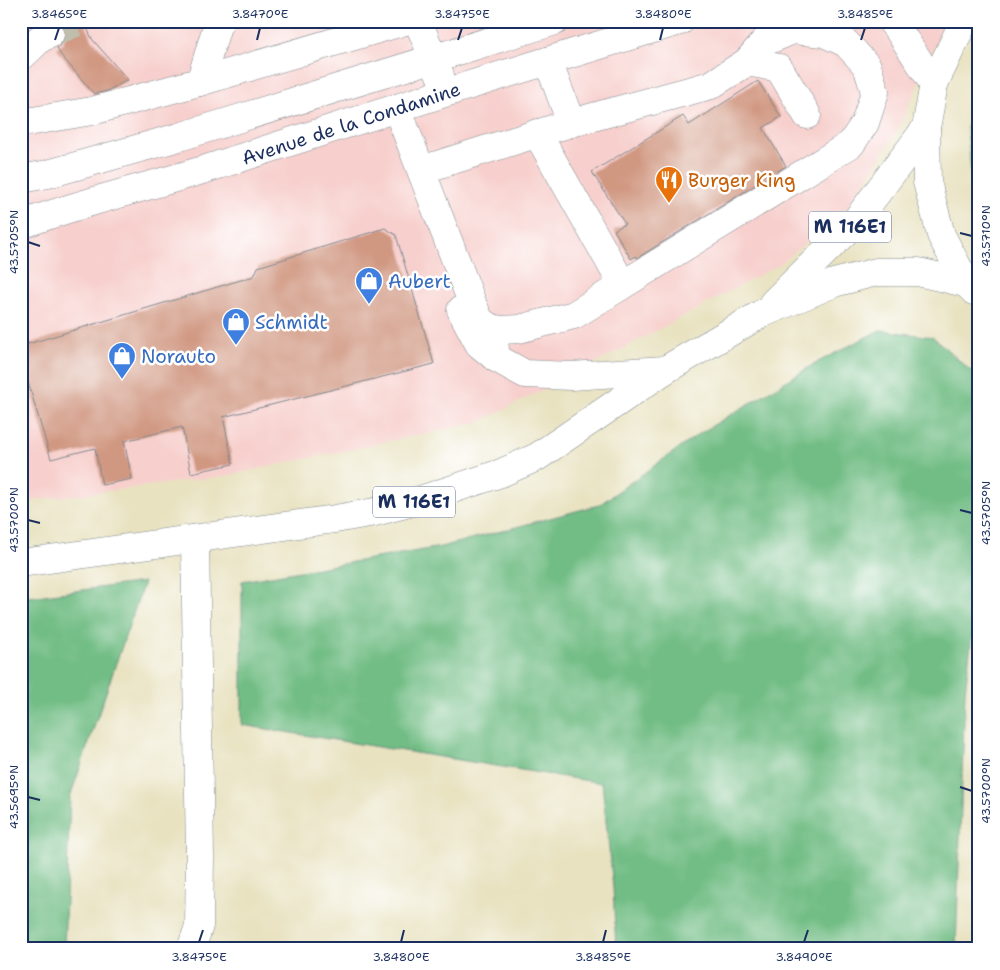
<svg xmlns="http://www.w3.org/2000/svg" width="1000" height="970" font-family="'Shantell Sans',sans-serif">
<rect width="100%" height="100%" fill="#fff"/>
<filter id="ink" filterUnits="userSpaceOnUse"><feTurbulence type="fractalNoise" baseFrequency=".02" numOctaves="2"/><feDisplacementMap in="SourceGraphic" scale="10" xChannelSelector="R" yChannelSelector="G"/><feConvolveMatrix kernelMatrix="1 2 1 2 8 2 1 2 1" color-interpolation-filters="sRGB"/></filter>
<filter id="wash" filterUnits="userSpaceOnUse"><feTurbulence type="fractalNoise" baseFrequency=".0096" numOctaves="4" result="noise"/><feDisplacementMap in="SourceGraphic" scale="20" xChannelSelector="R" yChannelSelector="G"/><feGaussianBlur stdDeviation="1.12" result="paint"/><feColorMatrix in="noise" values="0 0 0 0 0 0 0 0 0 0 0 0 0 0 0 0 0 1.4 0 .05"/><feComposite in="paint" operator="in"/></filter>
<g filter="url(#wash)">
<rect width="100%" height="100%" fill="#e8e2c0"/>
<polygon fill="#f7d0cd" points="21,21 946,21 898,129 850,205 780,264 600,361 479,422 225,476 21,502"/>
<polygon fill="#8dde9e" stroke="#54867e" points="979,82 979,208 973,196 967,127"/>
<g fill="#72bd85" stroke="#467672">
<polygon points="880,330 933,337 979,378 979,577 965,692 956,949 616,949 613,887 602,783 242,725 242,581 441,547 599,505 699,434 816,363"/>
<polygon points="144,582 70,797 64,949 21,949 21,598"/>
</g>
<g id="blocks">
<g fill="#d09781">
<polygon points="59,21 84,21 92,39 128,80 107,91 94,94 60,54 57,48 63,43 66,35 64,27"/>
<polygon points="758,81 781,117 763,128 786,166 637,258 636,256 631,259 614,230 625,224 592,172 683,116 689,125"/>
<polygon points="385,228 396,235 434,364 223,417 233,464 191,473 182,427 124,441 132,479 102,485 95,448 51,459 21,359 21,346 254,276 258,267"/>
</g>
</g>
</g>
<g filter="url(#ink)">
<use href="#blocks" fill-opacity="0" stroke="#82888f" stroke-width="1"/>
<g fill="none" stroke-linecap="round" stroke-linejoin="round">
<polyline stroke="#bfbeac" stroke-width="28" stroke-dasharray="28 14" stroke-linecap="butt" points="50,34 80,21"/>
<defs>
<g id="minor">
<polyline points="418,21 440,75"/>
<polyline points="891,21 899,31 934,84"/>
<polyline points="21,57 41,38 50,34"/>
<polyline points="548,61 571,123"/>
<polyline points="747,62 779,68 807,115"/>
<polyline points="199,82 405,21"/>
<polyline points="397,108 473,305 480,321 491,328 500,330 519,329 574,315 851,144 865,123 875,92 867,66 846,43 824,33 793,30 764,42 747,62 711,85 571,123 421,170"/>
<polyline points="21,123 92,111 199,82 203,73 217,26 220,21"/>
<polyline points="537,133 616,273"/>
<polyline points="21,179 48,174 179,137 555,21"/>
<path d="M21,225C81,202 145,188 206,169C364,118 521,68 680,21"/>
<polyline points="461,310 479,344 496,358"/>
<polyline points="494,341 496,358 525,374 571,376 665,370"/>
<polyline points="191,949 199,926 200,857 195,539"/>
</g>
<g id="major">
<polyline points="964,21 934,84 926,128 927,182 941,235 966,283 974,291"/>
<polyline points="773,303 855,222 926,128"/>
<polyline points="21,563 335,519 375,512 417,501 501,473 537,457 665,370 761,314 834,283 876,272 918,272 966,283"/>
</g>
</defs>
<use href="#minor" stroke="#82888f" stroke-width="29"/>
<use href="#major" stroke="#82888f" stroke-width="29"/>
<use href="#minor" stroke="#fff" stroke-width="28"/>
<use href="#major" stroke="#fff" stroke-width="28"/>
</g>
</g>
<path fill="none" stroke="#1b2f5e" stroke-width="2" d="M55,40L59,28M257,40L260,28M458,40L462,28M660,40L663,28M861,40L865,28M960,233L972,236M28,242L40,246M960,510L972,513M28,520L40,523M960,787L972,791M28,797L40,800M199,942L203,930M401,942L404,930M603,942L606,930M804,942L808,930"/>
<defs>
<symbol id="restaurant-pin" viewBox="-11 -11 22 30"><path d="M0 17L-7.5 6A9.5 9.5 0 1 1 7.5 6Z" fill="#e8710a" stroke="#fff"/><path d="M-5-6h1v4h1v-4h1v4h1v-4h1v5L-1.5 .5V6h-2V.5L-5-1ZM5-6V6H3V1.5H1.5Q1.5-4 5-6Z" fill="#fff"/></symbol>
<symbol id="shop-pin" viewBox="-11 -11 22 30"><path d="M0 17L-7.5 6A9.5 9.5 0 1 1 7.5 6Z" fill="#3f7fe0" stroke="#fff"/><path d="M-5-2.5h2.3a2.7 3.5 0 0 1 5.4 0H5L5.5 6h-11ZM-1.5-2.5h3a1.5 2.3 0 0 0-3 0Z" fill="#fff"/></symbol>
</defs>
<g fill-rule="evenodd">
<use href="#restaurant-pin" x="653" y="164" width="32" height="43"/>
<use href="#shop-pin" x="353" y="265" width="32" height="43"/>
<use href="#shop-pin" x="220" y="306" width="32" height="43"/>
<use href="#shop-pin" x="106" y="340" width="32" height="43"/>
</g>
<g text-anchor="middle" stroke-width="5" stroke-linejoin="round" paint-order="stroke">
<g fill="#fff" stroke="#5f6d8e" stroke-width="1">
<rect x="809" y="211.5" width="82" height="31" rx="4"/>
<rect x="373" y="486.5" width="82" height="31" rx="4"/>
</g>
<g font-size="18" font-weight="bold" fill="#1b2f5e">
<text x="850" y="233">M 116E1</text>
<text x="414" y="508">M 116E1</text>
</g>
<g font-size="19" fill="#1b2f5e" stroke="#fff">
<text transform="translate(351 123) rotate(-18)" y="7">Avenue de la Condamine</text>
</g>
<g font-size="19" fill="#c56008" stroke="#fff" text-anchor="start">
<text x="688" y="187">Burger King</text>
</g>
<g font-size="19" fill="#366cbe" stroke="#fff" text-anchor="start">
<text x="388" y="288">Aubert</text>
<text x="255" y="329">Schmidt</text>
<text x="141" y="363">Norauto</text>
</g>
</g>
<rect width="1000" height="970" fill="none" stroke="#fff" stroke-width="55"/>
<rect x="28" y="28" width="944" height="914" fill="none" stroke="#1b2f5e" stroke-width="2"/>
<g font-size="12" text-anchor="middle" fill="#1b2f5e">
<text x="59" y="18">3.8465°E</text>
<text x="260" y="18">3.8470°E</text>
<text x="462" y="18">3.8475°E</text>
<text x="663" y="18">3.8480°E</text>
<text x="865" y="18">3.8485°E</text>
<text transform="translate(986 236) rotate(-90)" y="4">43.5710°N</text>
<text transform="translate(14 242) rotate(-90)" y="4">43.5705°N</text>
<text transform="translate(986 513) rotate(-90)" y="4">43.5705°N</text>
<text transform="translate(14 520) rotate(-90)" y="4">43.5700°N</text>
<text transform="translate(986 791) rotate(-90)" y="4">43.5700°N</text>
<text transform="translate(14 797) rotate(-90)" y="4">43.5695°N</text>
<text x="199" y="961">3.8475°E</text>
<text x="401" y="961">3.8480°E</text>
<text x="603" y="961">3.8485°E</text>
<text x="804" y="961">3.8490°E</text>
</g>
</svg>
